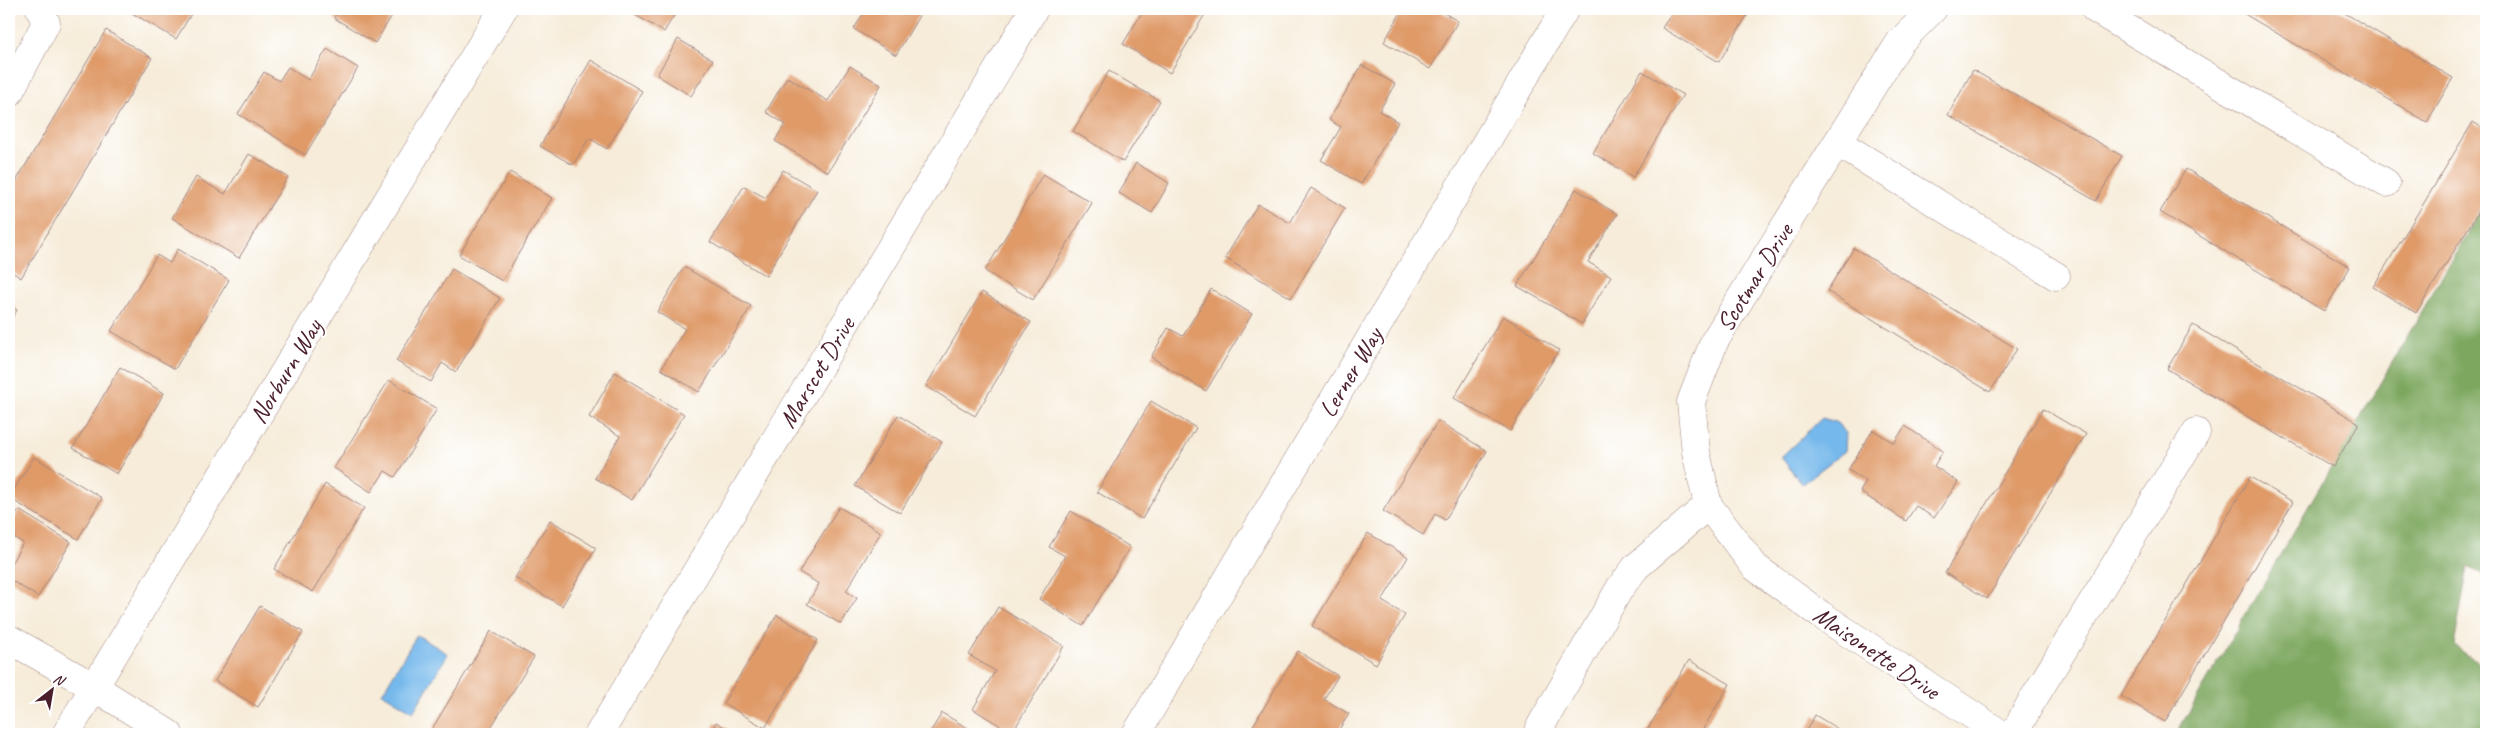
<svg xmlns="http://www.w3.org/2000/svg" width="2495" height="743" font-family="Caveat,sans-serif">
<rect width="100%" height="100%" fill="#fff"/>
<filter id="ink" filterUnits="userSpaceOnUse"><feTurbulence type="fractalNoise" baseFrequency=".02" numOctaves="2"/><feDisplacementMap in="SourceGraphic" scale="10" xChannelSelector="R" yChannelSelector="G"/><feConvolveMatrix kernelMatrix="1 2 1 2 8 2 1 2 1" color-interpolation-filters="sRGB"/></filter>
<filter id="wash" filterUnits="userSpaceOnUse"><feTurbulence type="fractalNoise" baseFrequency=".0096" numOctaves="4" result="noise"/><feDisplacementMap in="SourceGraphic" scale="20" xChannelSelector="R" yChannelSelector="G"/><feGaussianBlur stdDeviation="1.12" result="paint"/><feColorMatrix in="noise" values="0 0 0 0 0 0 0 0 0 0 0 0 0 0 0 0 0 1.4 0 .05"/><feComposite in="paint" operator="in"/></filter>
<g filter="url(#wash)">
<rect width="100%" height="100%" fill="#f6ecd9"/>
<polygon fill="#7da75f" stroke="#646345" points="2486,201 2486,576 2468,567 2454,646 2486,667 2486,734 2176,734"/>
<g fill="#75b8eb" stroke="#606c8b">
<polygon points="1822,418 1836,422 1846,433 1845,451 1802,484 1781,457"/>
<polygon points="417,635 448,654 413,712 382,693"/>
</g>
<g id="blocks">
<g fill="#df9a67">
<polygon points="135,9 194,9 176,39 132,13"/>
<polygon points="339,9 396,9 375,43 334,18"/>
<polygon points="625,9 678,9 664,32"/>
<polygon points="866,9 923,9 896,55 854,29"/>
<polygon points="1144,9 1208,9 1170,73 1123,44"/>
<polygon points="1403,9 1437,9 1458,21 1430,69 1384,42"/>
<polygon points="1674,9 1751,9 1719,62 1662,28"/>
<polygon points="2236,9 2338,9 2453,78 2427,122"/>
<polygon points="106,30 152,58 21,278 9,270 9,193"/>
<polygon points="678,39 713,60 691,96 657,75"/>
<polygon points="327,49 358,68 305,155 238,114 264,72 279,81 288,67 308,80"/>
<polygon points="591,60 642,91 607,149 589,138 573,165 540,146"/>
<polygon points="1362,65 1395,84 1379,111 1398,122 1361,184 1321,160 1341,127 1329,120"/>
<polygon points="850,66 881,85 828,172 775,141 785,124 766,112 787,77 828,101"/>
<polygon points="1973,70 2122,156 2096,201 1948,115"/>
<polygon points="1109,71 1160,101 1123,162 1073,131"/>
<polygon points="1642,71 1683,95 1633,177 1593,153"/>
<polygon points="2473,122 2486,130 2486,199 2416,313 2373,287"/>
<polygon points="249,154 288,177 239,258 172,218 196,177 225,194"/>
<polygon points="1136,163 1169,183 1152,213 1119,193"/>
<polygon points="2186,169 2350,267 2324,311 2160,212"/>
<polygon points="783,170 817,190 766,276 710,242 744,186 766,198"/>
<polygon points="510,172 552,198 502,281 459,255"/>
<polygon points="1043,174 1092,203 1033,300 985,271"/>
<polygon points="1311,188 1345,208 1291,298 1225,258 1258,204 1290,223"/>
<polygon points="1576,189 1617,214 1588,262 1611,276 1582,324 1517,286"/>
<polygon points="1854,248 2017,349 1990,392 1827,291"/>
<polygon points="178,249 229,280 175,369 111,331 157,255 170,263"/>
<polygon points="684,267 751,306 699,392 661,369 685,329 657,312"/>
<polygon points="452,269 500,298 456,372 442,363 431,382 396,361"/>
<polygon points="1211,289 1252,314 1206,391 1151,357 1168,328 1183,336"/>
<polygon points="982,292 1031,322 975,416 926,386"/>
<polygon points="9,304 17,310 9,324"/>
<polygon points="1503,316 1559,350 1510,431 1454,398"/>
<polygon points="2193,325 2359,423 2333,467 2167,369"/>
<polygon points="120,367 164,393 117,474 73,448"/>
<polygon points="615,372 684,414 632,500 595,478 620,436 589,417"/>
<polygon points="389,380 437,409 395,477 385,471 371,492 334,468"/>
<polygon points="1151,401 1196,428 1142,519 1097,492"/>
<polygon points="2043,409 2086,434 1987,599 1945,573"/>
<polygon points="898,415 942,442 900,513 855,486"/>
<polygon points="1438,421 1487,451 1445,520 1435,514 1423,535 1383,511"/>
<polygon points="1905,426 1943,451 1934,466 1958,482 1934,518 1916,506 1906,521 1860,492 1866,481 1848,470 1873,430 1894,443"/>
<polygon points="34,457 102,498 78,539 9,498"/>
<polygon points="2250,477 2293,502 2165,722 2121,696"/>
<polygon points="325,484 364,508 313,592 274,569"/>
<polygon points="839,507 881,532 846,591 857,598 841,624 807,604 819,584 799,572"/>
<polygon points="19,510 71,542 38,597 9,579 9,567 23,543 9,534 9,527"/>
<polygon points="1071,511 1130,547 1083,626 1039,599 1065,556 1049,547"/>
<polygon points="550,520 596,548 562,606 515,578"/>
<polygon points="1368,533 1408,557 1382,601 1405,615 1376,664 1312,626"/>
<polygon points="260,606 303,632 258,707 215,681"/>
<polygon points="998,607 1064,646 1012,733 973,709 995,671 969,655"/>
<polygon points="777,615 818,640 765,728 723,703"/>
<polygon points="491,631 534,657 487,734 429,734"/>
<polygon points="1298,651 1338,676 1324,699 1349,714 1336,734 1248,734"/>
<polygon points="1689,660 1730,684 1700,734 1645,734"/>
<polygon points="942,713 978,734 929,734"/>
<polygon points="1815,715 1846,734 1804,734"/>
<polygon points="716,722 736,734 709,734"/>
</g>
</g>
</g>
<g filter="url(#ink)">
<use href="#blocks" fill-opacity="0" stroke="#a08682" stroke-width="1"/>
<g fill="none" stroke-linecap="round" stroke-linejoin="round">
<defs>
<g id="minor">
<polyline points="1933,9 1900,42 1772,247 1714,342 1691,402 1696,452 1708,505 1755,567 1821,615 2001,734"/>
<polyline points="2095,9 2386,183"/>
<polyline points="9,93 46,23 40,9"/>
<polyline points="1838,143 2056,276"/>
<polyline points="9,639 94,687 169,734"/>
<polyline points="1540,727 1620,588 1636,567 1708,505"/>
<polyline points="66,734 503,9"/>
<polyline points="599,734 1034,9"/>
<polyline points="1136,734 1565,9"/>
<polyline points="2014,734 2029,706 2196,432"/>
</g>
</defs>
<use href="#minor" stroke="#a08682" stroke-width="29"/>
<use href="#minor" stroke="#fff" stroke-width="28"/>
</g>
</g>
<g text-anchor="middle" stroke-width="4" stroke-linejoin="round" paint-order="stroke">
<g font-size="25" fill="#4a1f2b" stroke="#fff">
<text transform="translate(1754 277) rotate(-58)" y="9">Scotmar Drive</text>
<text transform="translate(285 371) rotate(-59)" y="9">Norburn Way</text>
<text transform="translate(816 372) rotate(-59)" y="9">Marscot Drive</text>
<text transform="translate(1350 372) rotate(-59)" y="9">Lerner Way</text>
<text transform="translate(1877 652) rotate(34)" y="9">Maisonette Drive</text>
</g>
</g>
<rect width="2495" height="743" fill="none" stroke="#fff" stroke-width="30"/>
<g transform="translate(52 690) rotate(31)" stroke="#ffffff" stroke-width="4" paint-order="stroke">
<path d="M0-4L9 19L0 12L-9 19Z" fill="#4a1f2b"/>
<text y="-8" font-size="14" font-weight="bold" text-anchor="middle" fill="#4a1f2b">N</text>
</g>
</svg>
